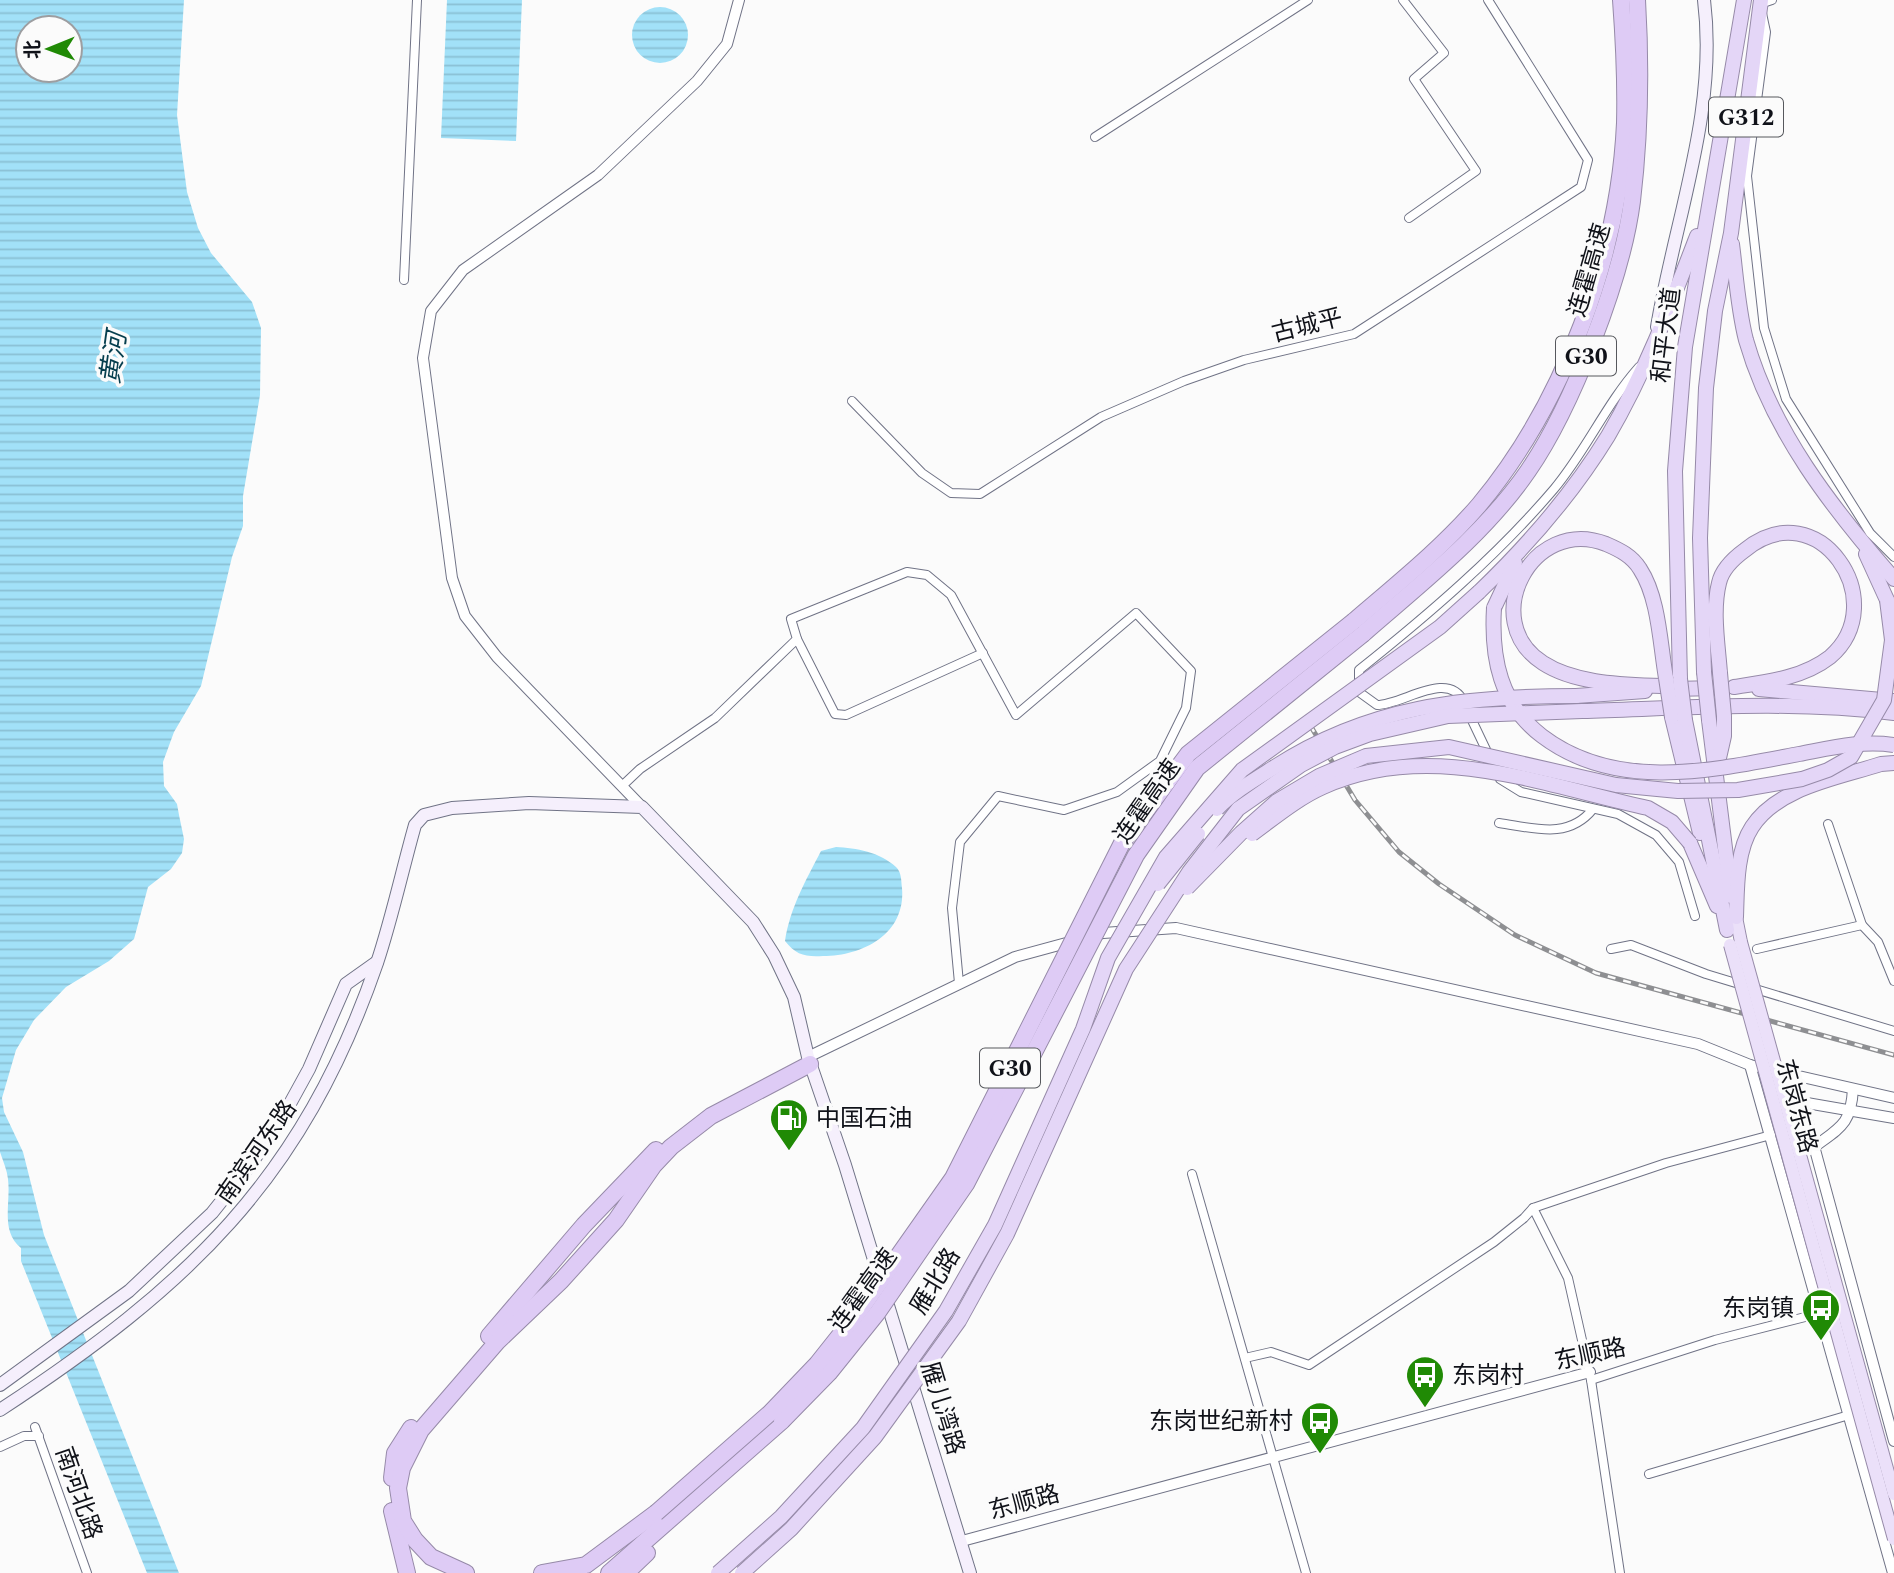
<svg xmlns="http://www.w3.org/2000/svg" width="1894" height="1573" font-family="Spectral,'Noto Sans SC',serif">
<defs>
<pattern id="water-rules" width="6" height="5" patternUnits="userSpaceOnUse" patternTransform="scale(1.75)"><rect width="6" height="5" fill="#a2e1f8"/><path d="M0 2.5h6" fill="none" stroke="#8ac0d4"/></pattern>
</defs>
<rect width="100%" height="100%" fill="#fbfbfb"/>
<g fill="url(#water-rules)" fill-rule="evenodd">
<path d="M0,0H184L177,115L187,192L198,228L211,253L252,302L261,328L260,395L243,496V526L232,557L201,686L174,732L163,762L164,786L177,804L179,815L184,839L182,853L171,869L148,887L134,939L109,961L66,987L34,1020L16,1050L2,1098L4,1112L23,1152L44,1235L179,1573H147L21,1261V1248C0,1231 11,1204 8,1179C7,1170 3,1161 0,1152ZM28,28H70V70H28Z"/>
<polygon points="447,0 522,0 516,141 441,138"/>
<circle cx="660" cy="35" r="28"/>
<path d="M836,847C856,848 880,852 896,867C902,873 901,881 902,888C906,934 863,956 823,956C805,957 796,955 785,941C790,908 806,880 821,851Z"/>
</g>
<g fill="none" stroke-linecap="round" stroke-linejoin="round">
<defs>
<g id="minor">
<polyline points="1403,0 1444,53 1414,79 1476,171 1409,218"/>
<polyline points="1772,0 1760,4 1766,32 1747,176 1764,328 1786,399 1870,533 1894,557"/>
<polyline points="1095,137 1308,0"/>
<polyline points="404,280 417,0"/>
<polyline points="852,401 922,473 951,493 980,494 1101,417 1184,381 1244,360 1354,334 1581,187 1588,160 1488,0"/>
<polyline points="797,639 835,714 846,715 983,653"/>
<path d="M1464,702C1448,669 1403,705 1377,705L1359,692V670C1428,615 1497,556 1554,489C1586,451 1606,404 1639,367"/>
<polyline points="1469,714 1500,779 1521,792 1618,814 1656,835 1679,862 1695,916"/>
<polyline points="622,786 640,769 715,718 797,639 791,619 907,572 927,575 951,595 1016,715 1136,613 1191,671 1186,708 1160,761 1117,792 1064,810 998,796 960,842 952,908 959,983"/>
<path d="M1499,823C1534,828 1568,840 1593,809"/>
<polyline points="1828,824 1862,925 1878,942 1894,981"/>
<polyline points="1611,949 1631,945 1706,974 1894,1031"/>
<polyline points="1757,949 1862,925"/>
<polyline points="1192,1174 1306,1573"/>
<polyline points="1533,1208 1568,1278 1591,1380 1715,1340 1821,1313"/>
<polyline points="1245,1358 1271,1352 1309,1365 1494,1242 1524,1218 1533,1208 1666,1163 1771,1135"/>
<polyline points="1591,1380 1620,1573"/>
<polyline points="35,1427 87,1573"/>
<polyline points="0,1447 24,1436 39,1436"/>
<polyline points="1649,1474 1849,1415"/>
</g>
<g id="tertiary">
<polyline points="642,807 497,657 465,616 452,578 423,358 431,311 463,270 598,175 697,81 727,44 739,0"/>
<polyline points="808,1057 1015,957 1103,933 1176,928 1698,1044 1750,1065 1894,1098"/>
<polyline points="1750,1065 1893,1573"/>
<polyline points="1795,1076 1894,1441"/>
<polyline points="1778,1092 1801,1102 1894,1118"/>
<path d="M1814,1147C1841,1127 1851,1124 1853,1089"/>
<polyline points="962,1541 1590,1372"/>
</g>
<g id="secondary">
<path d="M1657,327C1675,219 1718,111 1704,0"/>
<polyline points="0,1385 129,1291 212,1213 248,1168 281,1120 309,1069 346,984 377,962"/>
<path d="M0,1410C187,1287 302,1181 377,963C392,918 402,871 415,825L424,815L452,808L529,803L642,807L753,922L774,955L794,997L808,1057L845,1165L970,1573"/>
</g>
<polyline id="primary" points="1736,917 1741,942"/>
<g id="trunk">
<path d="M1732,244C1736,275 1738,309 1746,340C1772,431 1832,508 1894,579"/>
<polyline points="1866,554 1887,600"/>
<path d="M1479,592C1527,546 1573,493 1608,436C1645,373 1671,304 1697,236"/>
<polyline points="1494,608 1515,563"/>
<polyline points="1704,672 1700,538 1706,388 1715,311 1731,233 1761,0"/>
<path d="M1720,673C1718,645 1712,611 1719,583C1722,569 1734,558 1745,550C1818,490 1894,602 1830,657C1803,678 1767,682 1734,687"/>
<path d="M1666,678C1660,644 1659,598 1640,569C1632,556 1620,550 1606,544C1532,515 1477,621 1543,663C1580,687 1636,684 1679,687"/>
<polyline points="1680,679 1675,471 1685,347 1744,0"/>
<polyline points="1672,689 1718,688"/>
<polyline points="1759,689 1894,701"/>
<polyline points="1576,696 1645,691"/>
<path d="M1582,711C1686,708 1791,700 1894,713"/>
<polyline points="1672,717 1700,833"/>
<polyline points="1685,720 1727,930"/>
<polyline points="1709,720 1731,896"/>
<polyline points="1719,758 1724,736 1724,716"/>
<polyline points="1690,843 1717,906"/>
<path d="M1736,917C1737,890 1736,851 1752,827C1778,787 1838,778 1881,764L1894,763"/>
</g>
<g id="motorway">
<path d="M1354,621C1397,584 1442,548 1479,505C1564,403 1619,255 1625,123C1626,82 1624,40 1621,0"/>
<path d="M1363,634C1420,584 1484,535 1528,471C1572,407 1622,279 1632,201C1640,134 1641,67 1637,0"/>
<polyline points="489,1336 584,1225 656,1150"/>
<polyline points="392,1478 395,1453 411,1428"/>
<polyline points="392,1511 407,1573"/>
<polyline points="466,1573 431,1557 415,1540 403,1521 398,1488 402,1468 421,1430 497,1342 561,1281 616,1220 654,1165 671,1147 711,1116 810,1064"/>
<polyline points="542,1573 586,1565 656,1513"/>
<polyline points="609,1573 782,1421"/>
<polyline points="626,1573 647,1553"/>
</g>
</defs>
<use href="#minor" stroke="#707386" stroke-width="10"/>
<use href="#tertiary" stroke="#707386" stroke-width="12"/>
<use href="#secondary" stroke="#707386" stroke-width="14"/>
<use href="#primary" stroke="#968aa8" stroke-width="14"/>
<use href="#trunk" stroke="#968aa8" stroke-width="16"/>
<use href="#motorway" stroke="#968aa8" stroke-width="18"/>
<use href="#minor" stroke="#fff" stroke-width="8"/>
<use href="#tertiary" stroke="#fff" stroke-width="10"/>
<use href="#secondary" stroke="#f5effc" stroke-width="12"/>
<use href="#primary" stroke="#ebe0f9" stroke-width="12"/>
<use href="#trunk" stroke="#e4d6f7" stroke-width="14"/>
<use href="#motorway" stroke="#decbf5" stroke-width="16"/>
<defs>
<polyline id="rail" points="1310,725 1355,800 1399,852 1439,884 1515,935 1596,973 1894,1055"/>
</defs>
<use href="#rail" stroke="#8e8f92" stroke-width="5"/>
<use href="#rail" stroke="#fbfbfb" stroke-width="2.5" stroke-dasharray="8" stroke-linecap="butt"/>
<defs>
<g id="primary-bridge">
<polyline points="1741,942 1894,1494"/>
<polyline points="1730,945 1894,1539"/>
</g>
<g id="trunk-bridge">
<path d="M1494,608C1491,658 1500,704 1542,736C1617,793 1715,770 1799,754C1831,748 1862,740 1894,745"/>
<polyline points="1704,672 1709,720"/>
<polyline points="1720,673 1724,716"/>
<polyline points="1666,678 1672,717"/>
<polyline points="1680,679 1685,720"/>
<path d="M1217,809C1232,793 1254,780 1273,768C1368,706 1465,696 1576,696"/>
<path d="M1252,834C1274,818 1298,798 1323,787C1429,739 1542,785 1648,808L1672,822L1690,843"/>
<polyline points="1158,884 1198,834"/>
<polyline points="1187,888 1241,833 1277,801 1319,776 1366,756 1449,747 1616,785 1678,791 1738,790 1802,779 1828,770 1851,757 1884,700 1892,640 1887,600"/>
<polyline points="718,1573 781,1517 863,1428 946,1311 995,1225 1083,1029 1108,958 1166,857 1242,770 1440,627 1479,592"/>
<polyline points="742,1573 791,1529 875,1437 959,1321 1007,1234 1126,969 1189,872 1238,809 1301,765 1335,747 1370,734 1448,716 1582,711"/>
</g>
<g id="motorway-bridge">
<polyline points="782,1421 829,1373 878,1312 966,1184 1136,855 1197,768 1363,634"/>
<polyline points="656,1513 770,1413 817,1364 863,1306 953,1178 1122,843 1188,754 1354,621"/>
</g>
</defs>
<use href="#primary-bridge" stroke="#968aa8" stroke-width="14" stroke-linecap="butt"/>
<use href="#trunk-bridge" stroke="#968aa8" stroke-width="16" stroke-linecap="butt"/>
<use href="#motorway-bridge" stroke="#968aa8" stroke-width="18" stroke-linecap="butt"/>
<use href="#primary-bridge" stroke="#ebe0f9" stroke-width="12"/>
<use href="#trunk-bridge" stroke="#e4d6f7" stroke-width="14"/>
<use href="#motorway-bridge" stroke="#decbf5" stroke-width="16"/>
</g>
<defs>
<symbol id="fuel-pin" viewBox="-11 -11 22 30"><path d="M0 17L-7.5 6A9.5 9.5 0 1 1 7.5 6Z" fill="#208a05" stroke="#fbfbfb"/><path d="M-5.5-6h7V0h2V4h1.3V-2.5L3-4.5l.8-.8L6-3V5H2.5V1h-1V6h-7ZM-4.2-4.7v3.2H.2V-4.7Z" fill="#fff"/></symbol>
<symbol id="bus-pin" viewBox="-11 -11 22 30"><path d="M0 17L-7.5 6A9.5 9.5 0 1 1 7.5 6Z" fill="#208a05" stroke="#fbfbfb"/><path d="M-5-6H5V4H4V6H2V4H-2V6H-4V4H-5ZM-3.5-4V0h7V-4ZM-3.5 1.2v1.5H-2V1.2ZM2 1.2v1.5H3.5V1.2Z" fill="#fff"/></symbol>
</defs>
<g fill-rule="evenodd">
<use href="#fuel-pin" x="767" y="1096" width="44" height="60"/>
<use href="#bus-pin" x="1799" y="1286" width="44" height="60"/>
<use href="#bus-pin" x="1403" y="1353" width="44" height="60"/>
<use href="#bus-pin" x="1298" y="1399" width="44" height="60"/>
</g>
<g text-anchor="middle" stroke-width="7" stroke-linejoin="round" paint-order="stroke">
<g fill="#fbfbfb" stroke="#56585d" stroke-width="2">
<rect x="1709" y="97.5" width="74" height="39" rx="5"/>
<rect x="1556" y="336.5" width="60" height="39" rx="5"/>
<rect x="980" y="1048.5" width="60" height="39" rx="5"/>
</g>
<g font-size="23" font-weight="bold" fill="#101219">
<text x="1746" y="125">G312</text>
<text x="1586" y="364">G30</text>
<text x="1010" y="1076">G30</text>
</g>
<g font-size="24" fill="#101219" stroke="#fbfbfb">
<text transform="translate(1589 270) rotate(-74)" y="8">连霍高速</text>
<text transform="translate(1307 325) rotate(-14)" y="8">古城平</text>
<text transform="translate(1666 335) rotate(-83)" y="8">和平大道</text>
<text transform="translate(1147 801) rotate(-55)" y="8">连霍高速</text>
<text transform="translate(1797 1106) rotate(75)" y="8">东岗东路</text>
<text transform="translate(256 1152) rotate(-55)" y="8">南滨河东路</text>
<text transform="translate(935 1281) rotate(-59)" y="8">雁北路</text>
<text transform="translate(863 1290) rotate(-54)" y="8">连霍高速</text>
<text transform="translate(1590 1354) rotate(-12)" y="8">东顺路</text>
<text transform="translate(943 1408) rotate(73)" y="8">雁儿湾路</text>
<text transform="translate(79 1493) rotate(71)" y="8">南河北路</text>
<text transform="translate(1024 1502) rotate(-15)" y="8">东顺路</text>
</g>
<g font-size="24" fill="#101219" stroke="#fbfbfb" text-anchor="start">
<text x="816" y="1126">中国石油</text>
<text x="1794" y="1316" text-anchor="end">东岗镇</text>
<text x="1452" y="1383">东岗村</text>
<text x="1293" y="1429" text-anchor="end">东岗世纪新村</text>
</g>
<g font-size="26" font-style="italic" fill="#063e4e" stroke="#fbfbfb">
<text transform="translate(113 358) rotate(-82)" y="9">黄河</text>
</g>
</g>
<g transform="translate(49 49) rotate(269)"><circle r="33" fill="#fbfbfb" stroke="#9d9ea1" stroke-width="2"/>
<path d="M0-5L12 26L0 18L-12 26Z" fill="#208a05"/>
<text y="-10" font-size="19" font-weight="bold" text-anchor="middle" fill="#101219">北</text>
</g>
</svg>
